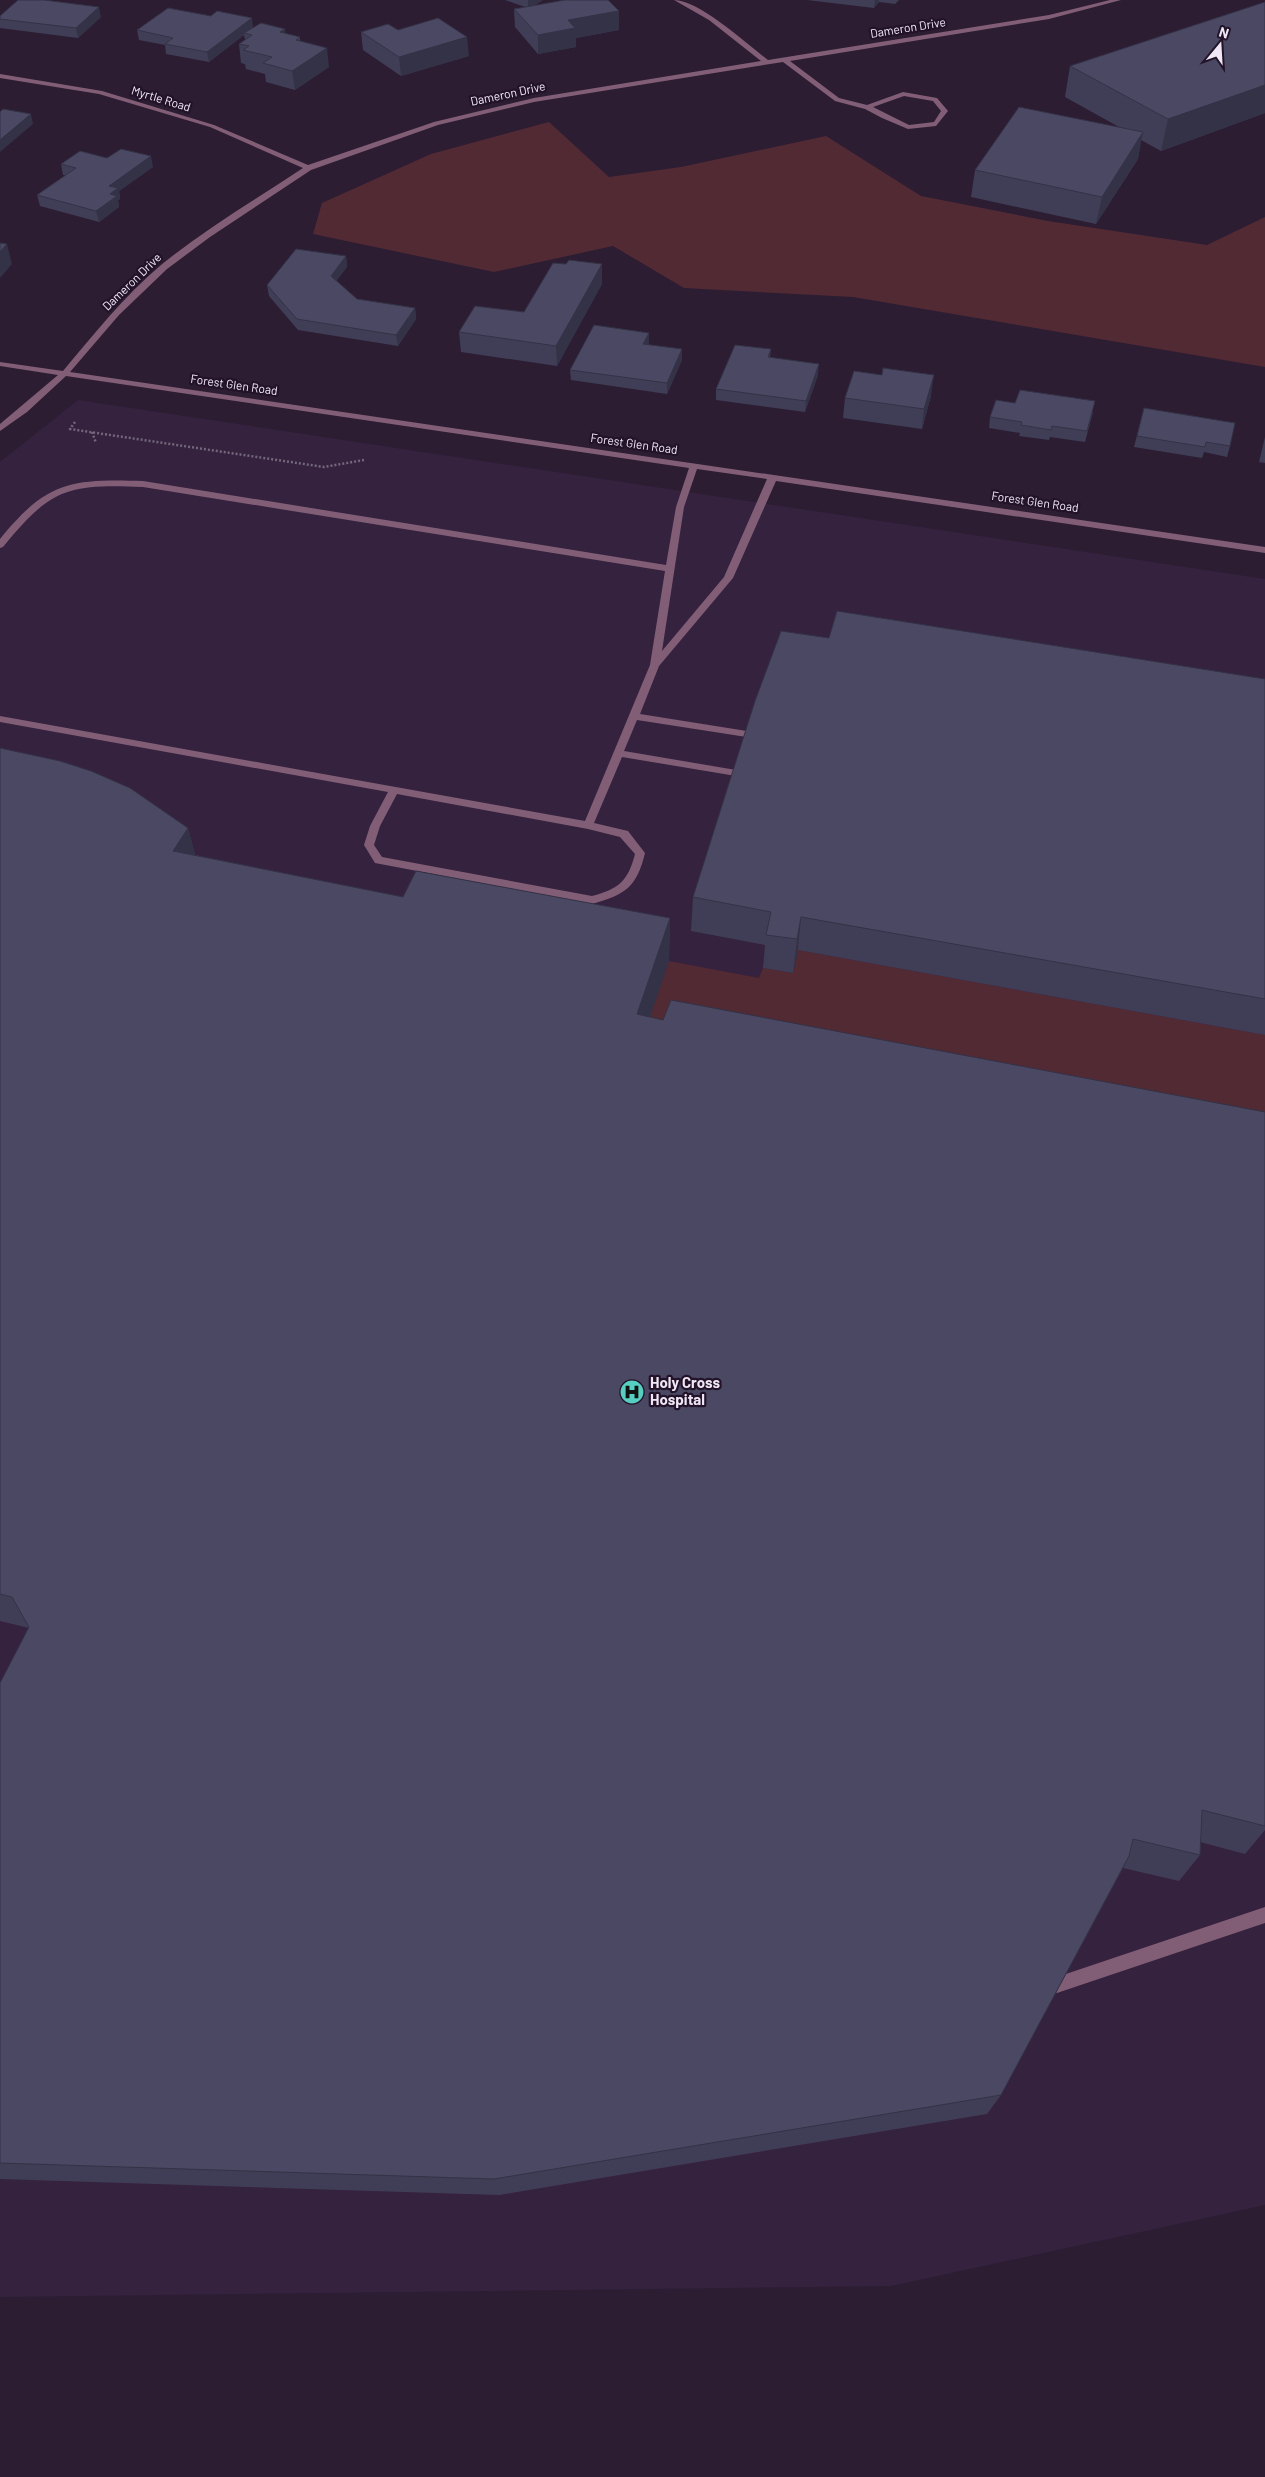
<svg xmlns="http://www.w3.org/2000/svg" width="1265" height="2477" font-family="Barlow,sans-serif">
<rect width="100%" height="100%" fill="#2c1d33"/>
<polygon fill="#35223f" points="78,400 1265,579 1265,2205 891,2286 0,2297 0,462"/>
<g fill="#522a34">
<polygon points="549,122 609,177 681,167 826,136 921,196 1048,221 1207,245 1265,217 1265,367 853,297 684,288 613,246 494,272 313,234 322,203 431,154"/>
<polygon points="798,950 1265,1035 1265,1119 637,1056 669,961 759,978 763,968 793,973"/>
</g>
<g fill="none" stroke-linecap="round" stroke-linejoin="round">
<g stroke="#74677b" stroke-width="2.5" stroke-dasharray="2 2" stroke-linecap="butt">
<polyline points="75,422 70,429 324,467 364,460"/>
<polyline points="92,432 96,443"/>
</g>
<g fill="#825e76" fill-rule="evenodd">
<path d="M674,0C699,0 747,44 768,60L1049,15L1110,0H1121L1049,19L790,61L839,98L867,105L903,92L937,98L948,111L936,126L908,129L882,118L865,109L835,101L783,62L534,102L438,125L311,170L210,237L167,269L119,315L70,372L1265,547V553L776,481L733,578L659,666L640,714L753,732L758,735L753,738L637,720L624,751L742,771L747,774L742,777L622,757L594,823L628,831L645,853C637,887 625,895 592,904L375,863L364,845L370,826L388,792L0,722V716L585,821L650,665L665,571L143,487C68,484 51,488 3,547L0,548V539C47,481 71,479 143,481L666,565L676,507L689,468L66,376L27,412L0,431V424L58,375L0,366V362L63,371C94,334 124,296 161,265C205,229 255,200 303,168L210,127L99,94L0,78V74L102,91L214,125L308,165L434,122L534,98L761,61L709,20ZM904,96L933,101L941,111L934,122L909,125L873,107ZM697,469L767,479L724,577L662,651L684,507ZM397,794L588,829L620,837L635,854C628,881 619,889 592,896L382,857L374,845L380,826Z"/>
<polygon points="1265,1907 1265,1923 1057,1993 1051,1991 1049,1985 1051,1979 1057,1977"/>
</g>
</g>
<g fill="#403e56">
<polygon points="505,0 543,0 533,6 619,30 576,38 576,47 538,54 515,27 514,9 525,7"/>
<polygon points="807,0 899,0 895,4 879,2 874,8"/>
<polygon points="1265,2 1265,113 1161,151 1141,140 1138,159 1096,224 971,197 975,170 1119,127 1065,97 1070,66"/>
<polygon points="0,16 101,17 78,38 0,28"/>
<polygon points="253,27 300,37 300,41 329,67 295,90 266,82 265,74 246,69 245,64 241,63 239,44 245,40 244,35 209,62 166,54 165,45 139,40 137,30"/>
<polygon points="398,30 469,56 401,76 363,50 361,32"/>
<polygon points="107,158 153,167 119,191 120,199 118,200 119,207 99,222 40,206 37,195 66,175 63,175 61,164"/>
<polygon points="346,256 347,267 336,281 357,299 415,308 416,319 398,346 298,330 269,296 267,285"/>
<polygon points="602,284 557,366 461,352 459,332 524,312"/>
<polygon points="649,333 649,343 648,345 682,360 667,394 571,380 570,370"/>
<polygon points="771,349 770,357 818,375 805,412 716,400 716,389"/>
<polygon points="931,396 922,429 843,418 845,398"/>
<polygon points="1015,403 1093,412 1085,442 1050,437 1049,440 1019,436 1020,433 989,428 990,417"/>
<polygon points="1144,408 1230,446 1227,457 1204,452 1202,458 1134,447"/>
<polygon points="1265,437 1265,463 1259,462"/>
<polygon points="829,638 1265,679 1265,1035 798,950 793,973 763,968 765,945 691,931 693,897"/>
<polygon points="0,748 188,828 195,855 403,897 670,918 669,960 650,1017 663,1020 1265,1112 1265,1830 1245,1854 1200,1842 1200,1855 1179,1881 1123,1868 1001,2095 987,2114 499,2195 0,2179 0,1683 29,1628 0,1621"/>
</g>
<g fill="#343246">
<polygon points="528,0 543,0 528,8"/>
<polygon points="875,0 879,0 879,2 874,8"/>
<polygon points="99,7 101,17 78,38 76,28"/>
<polygon points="619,11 619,30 576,38 576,47 538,54 538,35 568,20"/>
<polygon points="252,18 253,28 244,33 244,35 209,62 207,52"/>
<polygon points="285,29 288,48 280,32"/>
<polygon points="467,37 469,56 401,76 399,57"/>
<polygon points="327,48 329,67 295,90 292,71"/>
<polygon points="1265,85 1265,113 1161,151 1168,119"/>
<polygon points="31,114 33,124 0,152 0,140"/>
<polygon points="1143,132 1138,159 1096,224 1102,197"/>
<polygon points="151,156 153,167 119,191 120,199 118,200 119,207 99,222 96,211 109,186"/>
<polygon points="7,244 12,264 0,278 0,252"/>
<polygon points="346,256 347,267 332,287 331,276"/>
<polygon points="602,264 602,284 557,366 556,346"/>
<polygon points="415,308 416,319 398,346 396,335"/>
<polygon points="649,333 649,343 643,355 643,344"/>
<polygon points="682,349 682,360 667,394 667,383"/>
<polygon points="819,364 818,375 805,412 806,401"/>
<polygon points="934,375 931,396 922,429 924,409"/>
<polygon points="188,828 199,871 173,851"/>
<polygon points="801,917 798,950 793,973 797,939"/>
<polygon points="670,918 669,960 637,1056 637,1014"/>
</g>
<g fill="#4b4864" stroke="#343246">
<polygon points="18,0 44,0 99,7 76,28 0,19 0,16"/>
<polygon points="565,0 608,0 619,11 568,20 575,28 538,35 514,9"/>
<polygon points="1265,2 1265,85 1168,119 1070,66"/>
<polygon points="168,8 211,16 217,11 252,18 207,52 165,44 173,38 137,30"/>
<polygon points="438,18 467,37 399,57 361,32 388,24 398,30"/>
<polygon points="261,23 285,29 280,32 300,37 296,40 327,48 292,71 263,63 272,57 243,50 249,46 239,44 252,35 244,33"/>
<polygon points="1019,107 1143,132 1102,197 975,170"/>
<polygon points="3,109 31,114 0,140 0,112"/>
<polygon points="121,149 151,156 109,186 118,188 110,194 117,196 96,211 37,195 76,168 61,164 80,151 107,158"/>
<polygon points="0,243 7,244 0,252"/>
<polygon points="296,249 346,256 331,276 357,299 415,308 396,335 297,319 267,285"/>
<polygon points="569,260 602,264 556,346 459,332 475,306 524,312 553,263 566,264"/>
<polygon points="594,325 649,333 643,344 682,349 667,383 570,370"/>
<polygon points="735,345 771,349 768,357 819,364 806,401 716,389"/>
<polygon points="883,368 934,375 924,409 845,398 854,371 882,375"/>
<polygon points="1020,390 1095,401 1087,431 1052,426 1051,430 1021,425 1022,422 990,417 996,400 1015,403"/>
<polygon points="1144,408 1235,423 1230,446 1206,442 1205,447 1137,436"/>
<polygon points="837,611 1265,679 1265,999 801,917 797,939 766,935 771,912 693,897 755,701 781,631 829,638"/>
<polygon points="0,748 60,761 91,771 130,788 188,828 173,851 403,897 416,871 670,918 637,1014 663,1020 671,1000 1265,1112 1265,1826 1202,1810 1200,1855 1133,1839 1129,1856 1001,2095 494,2179 0,2163 0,1683 29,1627 12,1597 0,1594"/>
</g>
<defs>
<symbol id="hospital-disc" viewBox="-11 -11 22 22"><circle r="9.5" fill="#57cec2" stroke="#221329"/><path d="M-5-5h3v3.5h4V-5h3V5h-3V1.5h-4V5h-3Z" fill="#111"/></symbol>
</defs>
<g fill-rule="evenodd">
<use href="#hospital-disc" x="618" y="1378" width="28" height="28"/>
</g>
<g text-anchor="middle" stroke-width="4.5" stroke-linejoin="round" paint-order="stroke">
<g font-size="12" fill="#f0e7f6" stroke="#221329">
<text transform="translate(908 28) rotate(-9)" y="4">Dameron Drive</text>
<text transform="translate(508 94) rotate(-12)" y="4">Dameron Drive</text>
<text transform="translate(161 99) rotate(17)" y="4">Myrtle Road</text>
<text transform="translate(132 282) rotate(-44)" y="4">Dameron Drive</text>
<text transform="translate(234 385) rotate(8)" y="4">Forest Glen Road</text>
<text transform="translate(634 444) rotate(8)" y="4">Forest Glen Road</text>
<text transform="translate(1035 502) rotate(8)" y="4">Forest Glen Road</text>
</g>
<g font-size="15" font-weight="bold" fill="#f0e7f6" stroke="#221329" text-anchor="start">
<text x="650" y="1388">Holy Cross<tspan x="650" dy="17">Hospital</tspan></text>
</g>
</g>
<g transform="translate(1220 45) rotate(18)" stroke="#221329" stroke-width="4" paint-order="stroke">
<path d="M0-4L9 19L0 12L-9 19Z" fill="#f0e7f6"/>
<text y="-8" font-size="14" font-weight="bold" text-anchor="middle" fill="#f0e7f6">N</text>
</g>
</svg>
